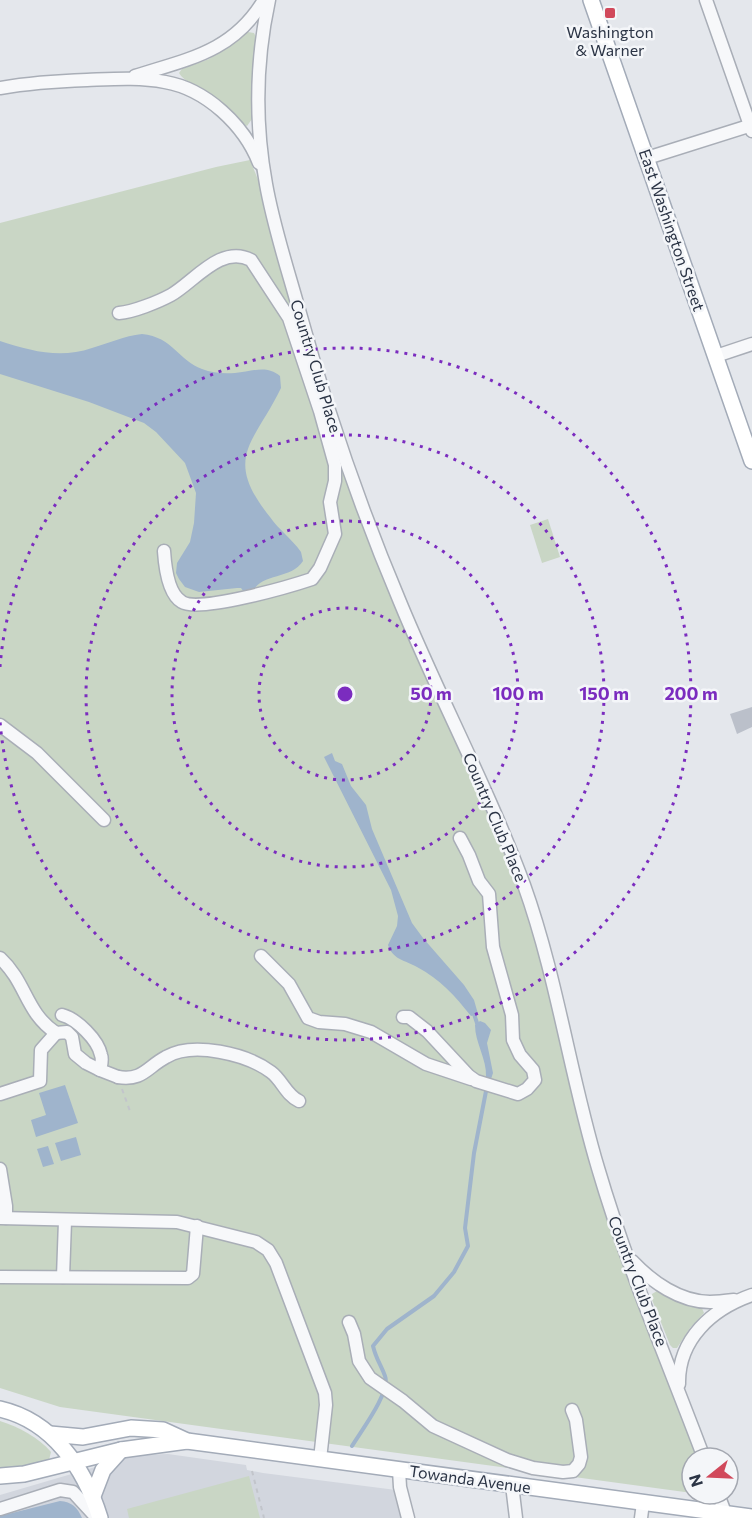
<svg xmlns="http://www.w3.org/2000/svg" width="752" height="1518" font-family="Commissioner,sans-serif">
<rect width="100%" height="100%" fill="#e4e7ec"/>
<polygon fill="#d2d6de" points="168,1454 246,1465 247,1470 263,1473 396,1490 405,1518 0,1518 0,1495 126,1458 141,1455"/>
<g fill="#c9d6c5">
<path d="M248,32L254,33L256,37L252,79V119L247,126L243,124C231,111 218,98 203,89C195,84 184,82 179,73L182,69L209,59Z"/>
<polygon points="250,160 259,182 291,306 316,386 342,465 385,584 417,657 479,790 518,887 546,978 590,1167 614,1238 697,1458 692,1458 692,1493 60,1407 0,1388 0,223 216,167"/>
<polygon points="548,519 560,557 542,563 530,525"/>
<polygon points="657,1291 701,1306 704,1313 690,1328 677,1348 673,1348 670,1345 651,1297 652,1294"/>
<path d="M0,1421C19,1427 38,1437 51,1452L49,1460L42,1464L0,1469Z"/>
<polygon points="249,1476 260,1518 129,1518 127,1509"/>
</g>
<g fill="#9fb4cc">
<path d="M142,334C173,337 179,361 202,369C212,373 224,374 235,373C251,372 266,364 280,376L281,388C254,444 222,457 270,517C279,530 292,539 301,552L303,561C292,579 261,574 254,590L244,592L241,588H237L199,592L185,587L179,579L176,573L177,563L190,542L194,523L196,493L185,463L156,432L144,423L89,402L0,374V341C31,351 60,359 92,348C109,343 124,336 142,334Z"/>
<path d="M332,753L335,761L342,764L351,786L366,805L372,829L412,923L423,938L464,985L474,1000L478,1014L471,1016C455,996 440,979 417,967C405,960 393,960 388,945L397,926L398,916L391,890L324,757Z"/>
<path d="M480,1021L485,1023L491,1030L487,1043L493,1073L491,1079L486,1077C487,1059 475,1043 475,1025Z"/>
<polygon points="65,1085 78,1123 36,1137 31,1120 46,1115 39,1093"/>
<polygon points="76,1137 81,1155 61,1161 55,1143"/>
<polygon points="48,1146 54,1164 43,1167 37,1149"/>
<path d="M60,1501C72,1502 77,1507 82,1518H0V1516Z"/>
</g>
<g fill="none" stroke-linecap="round" stroke-linejoin="round">
<g stroke="#9fb4cc" stroke-width="4">
<polyline points="473,1011 478,1026"/>
<path d="M352,1446C361,1431 391,1392 385,1376C381,1365 376,1359 373,1346L387,1329L434,1296L454,1272L468,1246L465,1228L474,1153L487,1086"/>
</g>
</g>
<polygon fill="#bbc0ca" points="752,707 752,727 737,734 730,714"/>
<g fill="none" stroke-linecap="round" stroke-linejoin="round">
<defs>
<g id="minor">
<path d="M269,0C256,60 255,124 266,184C273,224 286,264 297,303C325,405 359,505 400,602C439,697 488,788 524,885C557,977 570,1075 598,1168C627,1267 668,1362 704,1458"/>
<polyline points="706,0 752,131"/>
<path d="M135,76C188,59 233,52 264,0"/>
<path d="M0,88C29,83 58,81 87,80C113,79 139,77 165,82C206,89 244,125 259,163"/>
<polyline points="647,158 752,125"/>
<path d="M119,313C133,312 158,302 171,295C194,282 221,244 251,260L289,318L320,411L335,465V481L330,502L335,534L320,568L312,579C291,586 199,613 182,602C168,594 165,566 164,551"/>
<polyline points="716,356 752,344"/>
<polyline points="0,725 37,753 104,820"/>
<polyline points="261,956 289,984 308,1018 319,1022 345,1024 371,1032 426,1064 471,1079"/>
<path d="M0,958C27,983 25,1012 56,1033L67,1032L72,1037L75,1054L86,1063L100,1070"/>
<path d="M62,1015C77,1019 98,1040 101,1055C103,1060 101,1065 100,1070L118,1077"/>
<polyline points="403,1017 409,1017 427,1031 469,1076 476,1081 518,1094 527,1089 535,1080 533,1070 520,1055 513,1040 512,1015 493,947 489,894 479,881 469,855 460,838"/>
<path d="M118,1077C143,1081 147,1067 166,1057C193,1041 247,1054 271,1072C282,1080 286,1095 299,1101"/>
<polyline points="0,1094 40,1081 41,1050 56,1033"/>
<polyline points="0,1169 6,1206 6,1218"/>
<polyline points="0,1218 177,1222 256,1242 268,1250 276,1263 325,1393 326,1405 320,1459"/>
<path d="M632,1261C652,1282 680,1302 710,1302C718,1302 726,1301 734,1300"/>
<polyline points="0,1277 188,1278 193,1274 197,1226"/>
<polyline points="63,1277 65,1221"/>
<polyline points="349,1322 354,1334 359,1361 370,1378 403,1401 433,1426 507,1460 533,1468 563,1472 573,1471 579,1464 581,1457 576,1420 572,1410"/>
<path d="M679,1384C678,1339 712,1309 752,1295"/>
<polyline points="399,1470 400,1487 408,1518"/>
<polyline points="512,1485 516,1518"/>
<polyline points="718,1494 727,1518"/>
<polyline points="0,1509 60,1490 73,1492 97,1518"/>
<polyline points="641,1518 643,1503"/>
</g>
<g id="major">
<polyline points="591,0 752,461"/>
<path d="M0,1409C53,1421 85,1469 100,1518"/>
<polyline points="50,1434 83,1437 131,1428 163,1430 187,1441 752,1517"/>
<polyline points="0,1476 24,1474 121,1450 187,1441"/>
<polyline points="93,1496 103,1470 121,1450"/>
</g>
</defs>
<use href="#minor" stroke="#a9aeb7" stroke-width="15"/>
<use href="#major" stroke="#a3abb8" stroke-width="18"/>
<g stroke="#c2c5cb" stroke-width="2" stroke-dasharray="4.5 4.5" stroke-linecap="butt">
<polyline points="122,1089 131,1114"/>
<polyline points="252,1471 264,1518"/>
</g>
<use href="#minor" stroke="#f7f8fa" stroke-width="12"/>
<use href="#major" stroke="#fff" stroke-width="15"/>
</g>
<g fill="none" stroke="#7b2cbf" stroke-width="3" stroke-dasharray="3 6">
<circle cx="345" cy="694" r="86"/>
<circle cx="345" cy="694" r="173"/>
<circle cx="345" cy="694" r="259"/>
<path d="M0 667A346 346 0 1 1 0 721"/>
</g>
<rect fill="#d1495b" stroke="#f4f6f9" stroke-width="2" x="604" y="7" width="12" height="12" rx="3"/>
<g text-anchor="middle" stroke-width="5" stroke-linejoin="round" paint-order="stroke">
<g font-size="16" fill="#2b3445" stroke="#f4f6f9">
<text x="610" y="38">Washington<tspan x="610" dy="18">&amp; Warner</tspan></text>
</g>
<g font-size="16" fill="#2b3445" stroke="#f4f6f9">
<text transform="translate(672 230) rotate(71)" y="6">East Washington Street</text>
<text transform="translate(316 366) rotate(73)" y="6">Country Club Place</text>
<text transform="translate(495 817) rotate(67)" y="6">Country Club Place</text>
<text transform="translate(638 1281) rotate(69)" y="6">Country Club Place</text>
<text transform="translate(470 1479) rotate(8)" y="6">Towanda Avenue</text>
</g>
</g>
<circle cx="345" cy="694" r="9" fill="#7b2cbf" stroke="#f4f6f9" stroke-width="3"/>
<g font-size="18" text-anchor="middle" font-weight="bold" fill="#7b2cbf" stroke="#f4f6f9" stroke-width="5" stroke-linejoin="round" paint-order="stroke">
<text x="431" y="700">50 m</text>
<text x="518" y="700">100 m</text>
<text x="604" y="700">150 m</text>
<text x="691" y="700">200 m</text>
</g>
<g transform="translate(710 1476) rotate(252)"><circle r="28" fill="#f4f6f9" stroke="#a4a8b1" stroke-width="1.5"/>
<path d="M0-4.5L10 22L0 15L-10 22Z" fill="#d1495b"/>
<text y="-9" font-size="16" font-weight="bold" text-anchor="middle" fill="#2b3445">N</text>
</g>
</svg>
